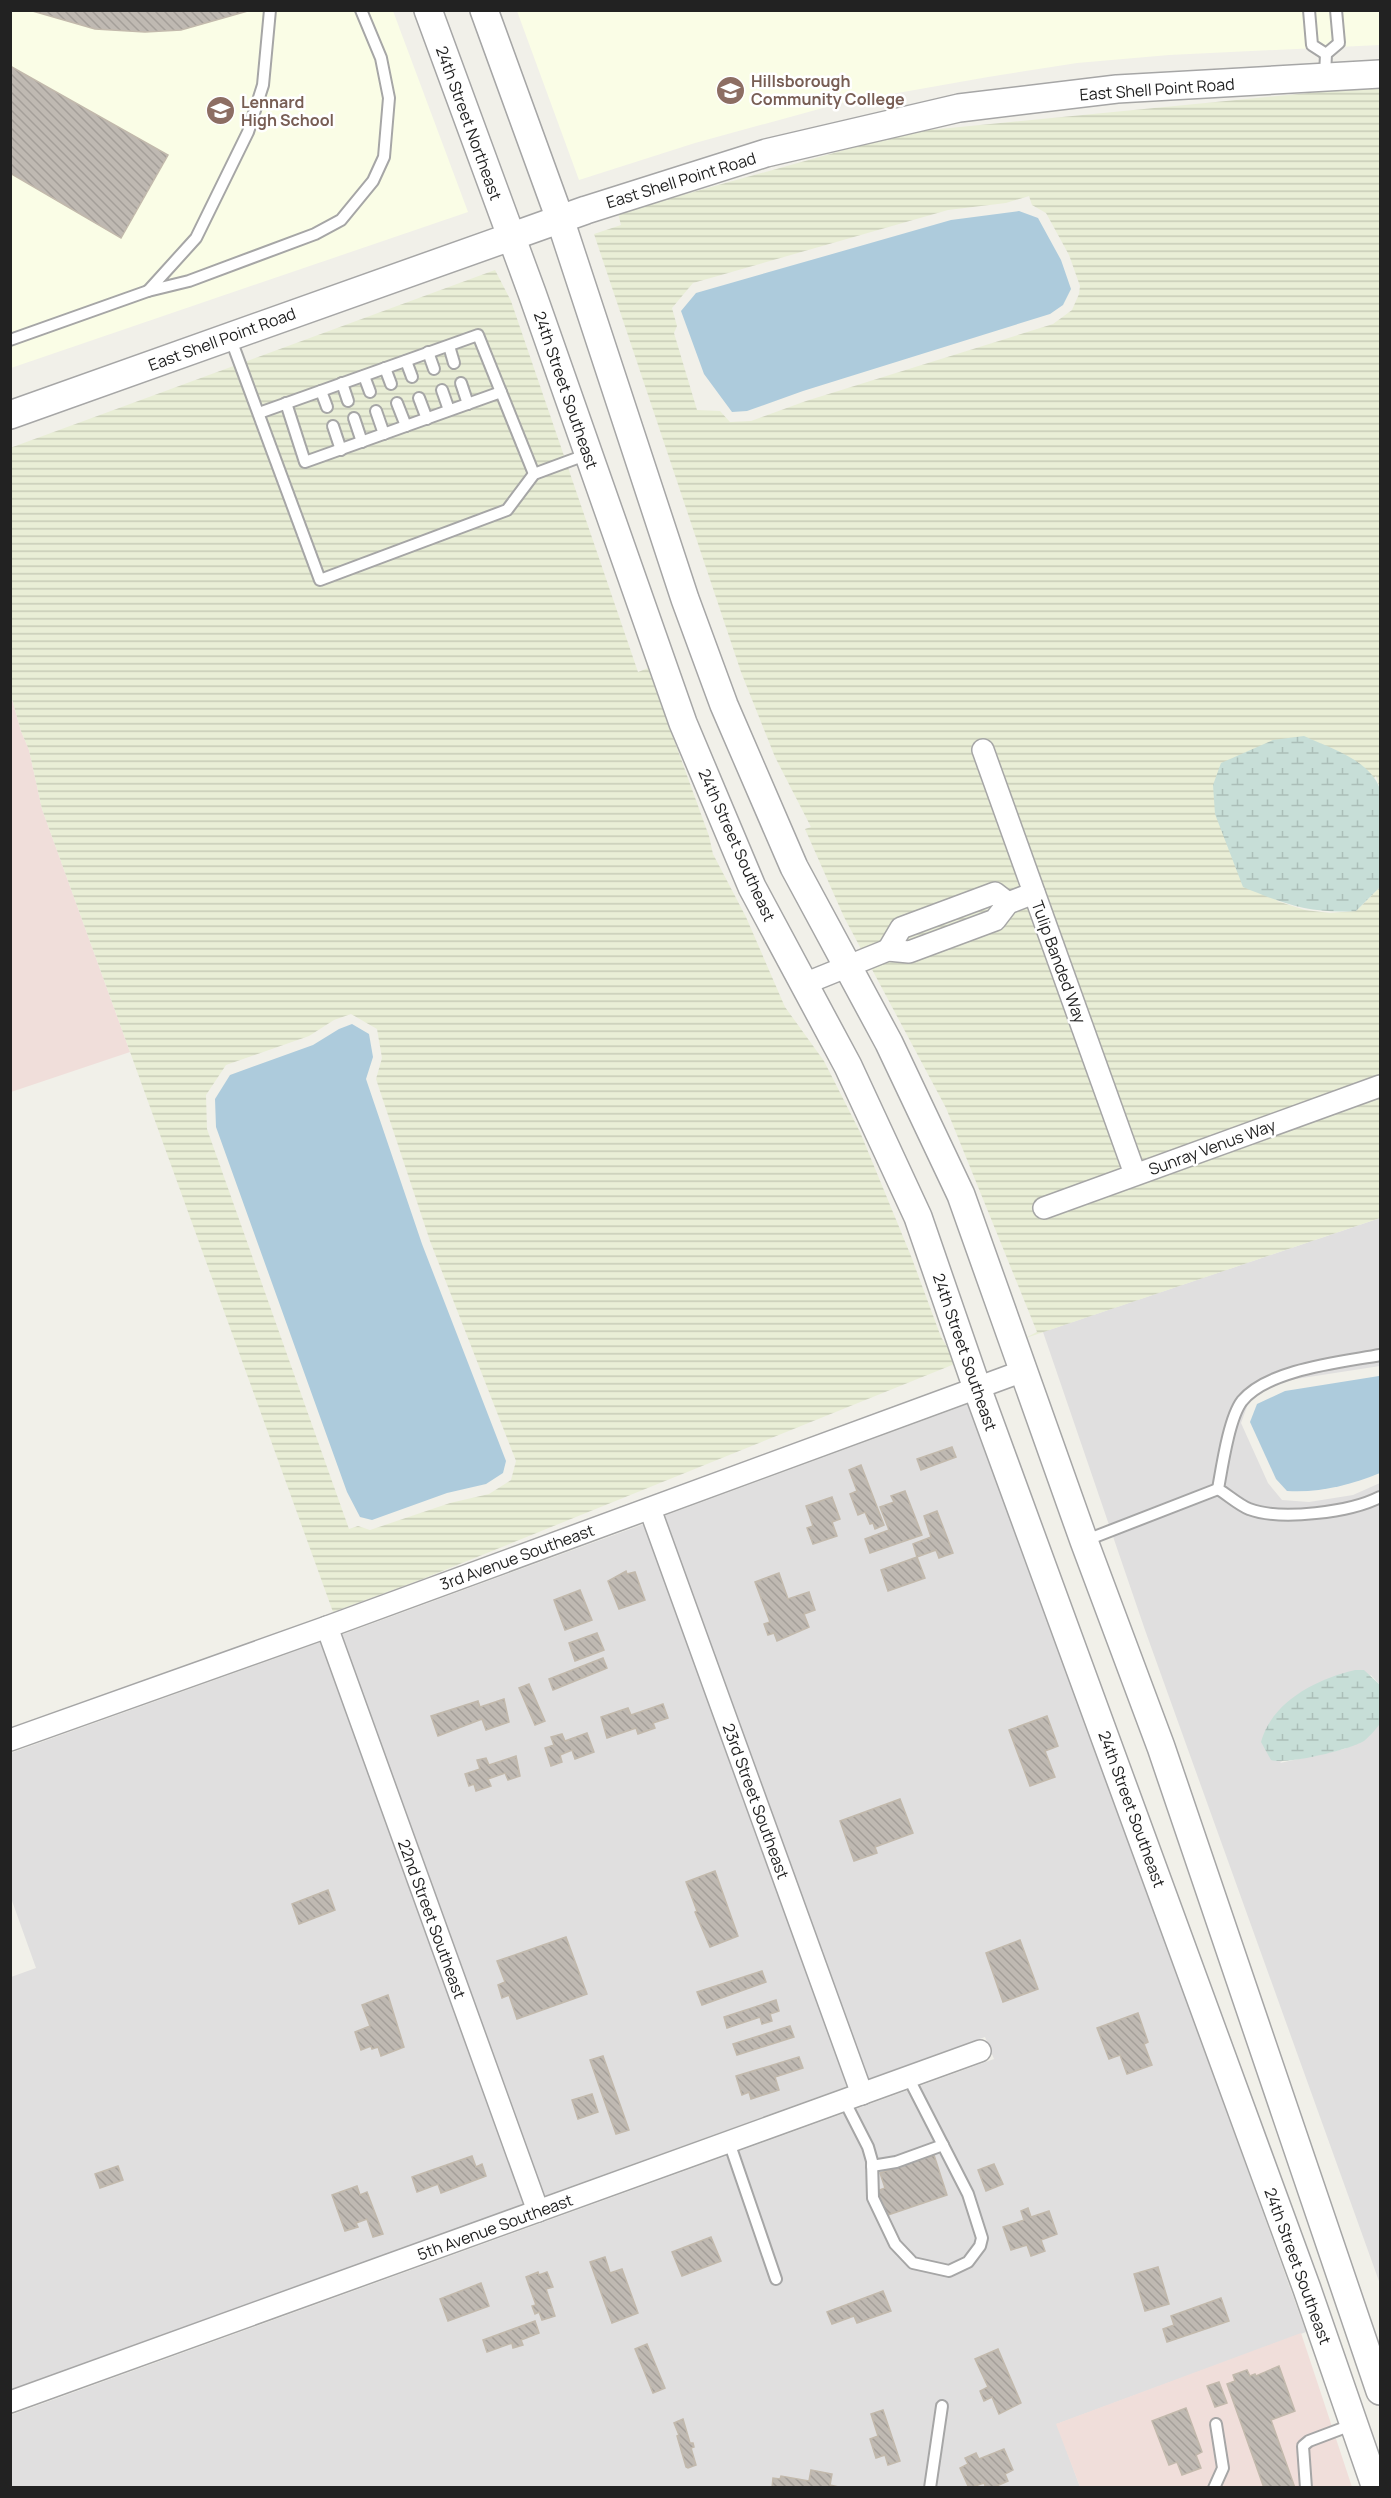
<svg xmlns="http://www.w3.org/2000/svg" width="1391" height="2498" font-family="Manrope,sans-serif">
<defs>
<pattern id="farmland-rules" width="6" height="5" patternUnits="userSpaceOnUse" patternTransform="scale(1.5)"><rect width="6" height="5" fill="#e9eed6"/><path d="M0 2.5h6" fill="none" stroke="#c8ccb7"/></pattern>
<pattern id="wetland-marsh" width="20" height="14" patternUnits="userSpaceOnUse" patternTransform="scale(1.5)"><rect width="20" height="14" fill="#c7ded7"/><path d="M1 5h8M5 5V1M11 12h8M15 12V8" fill="none" stroke="#abbeb8"/></pattern>
<pattern id="building-back-hatch" width="6" height="6" patternUnits="userSpaceOnUse" patternTransform="scale(1.5)"><rect width="6" height="6" fill="#bfb9b2"/><path d="M-1 5l2 2M0 0l6 6M5-1l2 2" fill="none" stroke="#a49f99"/></pattern>
</defs>
<rect width="100%" height="100%" fill="#f1f0e9"/>
<g fill="#e0dfdf">
<polygon points="1380,1218 1380,1366 1283,1381 1251,1396 1241,1423 1268,1483 1282,1500 1309,1502 1353,1495 1380,1483 1380,1685 1371,1675 1280,1763 1344,1749 1364,1740 1380,1724 1380,2284 1145,1630 1043,1332"/>
<polygon points="971,1403 1306,2332 1057,2424 1080,2487 11,2488 11,2415 994,2059 985,2037 868,2079 664,1516"/>
<polygon points="644,1524 848,2086 544,2196 341,1635"/>
<polygon points="321,1642 524,2204 11,2390 11,1977 36,1968 11,1898 11,1753"/>
</g>
<g fill="#f0deda">
<polygon points="10,692 21,731 29,750 42,809 130,1052 11,1092"/>
<polygon points="1301,2333 1352,2487 1080,2487 1056,2424"/>
</g>
<g fill="#fafde6">
<polygon points="1380,10 1380,45 1169,55 1077,63 988,77 841,103 695,143 579,180 517,11"/>
<polygon points="10,11 393,11 468,212 11,368"/>
</g>
<g fill="url(#farmland-rules)" fill-rule="evenodd">
<path d="M1380,86V789L1376,776L1277,901L1305,910L1330,913L1356,911L1380,887V1218L1023,1339L1037,1332L946,1108L844,917L805,829L811,827L775,757L741,672L594,234L621,225L618,213L909,132ZM1029,196L1032,205L1046,213L1069,255L1080,286L1079,294L1072,310L1053,324L806,401L751,421L730,422L720,411L697,410L674,333L677,326L672,308L693,283L948,210L1006,203Z"/>
<path d="M495,270L511,301L638,672L648,668L709,836L713,854L746,917L785,1007L824,1061L860,1132L911,1256L941,1337L957,1363L420,1580L333,1612L42,809L29,750L21,731L10,692V448ZM351,1014L377,1029L382,1058L376,1079L430,1241L516,1461L511,1480L489,1494L450,1503L370,1530L358,1526L349,1529L207,1129L206,1095L226,1065L309,1036L334,1020Z"/>
</g>
<g fill="url(#wetland-marsh)">
<path d="M1304,736C1330,748 1370,760 1380,789V887L1356,911C1311,914 1284,904 1243,887L1215,814L1213,785L1221,763L1273,740Z"/>
<path d="M1355,1670H1364L1380,1685V1724C1375,1730 1370,1736 1364,1741C1349,1750 1286,1765 1271,1760L1261,1742C1272,1701 1317,1679 1355,1670Z"/>
</g>
<g fill="#adcbdc">
<polygon points="1019,211 1038,218 1061,260 1071,289 1063,305 1050,314 803,391 747,411 732,412 704,374 681,311 696,293 951,220"/>
<polygon points="352,1024 369,1034 373,1057 366,1079 422,1244 506,1461 503,1473 486,1484 447,1493 372,1520 360,1517 347,1492 216,1127 215,1099 230,1075 313,1045 339,1029"/>
<path d="M1379,1376L1380,1473C1350,1485 1320,1493 1287,1491L1276,1479L1250,1422L1257,1404L1285,1391Z"/>
</g>
<g fill="url(#building-back-hatch)" stroke="#c2b9ac" stroke-width="1.5">
<polygon points="29,10 248,10 248,11 181,30 145,32 95,29"/>
<polygon points="10,66 168,155 121,238 10,173"/>
<polygon points="952,1447 956,1457 921,1470 917,1459"/>
<polygon points="861,1465 884,1525 875,1529 873,1523 870,1524 865,1512 858,1515 850,1494 857,1491 849,1470"/>
<polygon points="905,1491 922,1535 870,1553 865,1539 889,1530 880,1507 894,1502 891,1496"/>
<polygon points="832,1497 840,1519 832,1522 837,1536 813,1544 807,1528 813,1526 806,1506"/>
<polygon points="937,1511 953,1553 939,1558 936,1550 917,1557 913,1544 931,1537 924,1516"/>
<polygon points="917,1557 925,1578 888,1591 881,1570"/>
<polygon points="626,1571 627,1574 635,1572 645,1600 619,1609 608,1581"/>
<polygon points="779,1573 788,1599 809,1592 815,1610 804,1614 809,1627 777,1641 774,1633 768,1635 764,1624 770,1622 755,1582"/>
<polygon points="580,1590 592,1620 565,1630 554,1600"/>
<polygon points="597,1633 604,1650 575,1661 569,1643"/>
<polygon points="603,1658 607,1668 553,1690 549,1679"/>
<polygon points="529,1684 545,1721 535,1725 519,1688"/>
<polygon points="504,1699 509,1722 486,1730 482,1719 438,1736 431,1716 478,1701 480,1707"/>
<polygon points="663,1704 668,1718 653,1723 655,1728 638,1734 636,1728 607,1738 601,1717 628,1708 631,1715"/>
<polygon points="1047,1716 1058,1746 1045,1751 1055,1777 1030,1786 1009,1730"/>
<polygon points="587,1733 594,1752 575,1759 572,1750 560,1755 562,1762 551,1766 545,1748 554,1745 551,1737 562,1734 565,1741"/>
<polygon points="516,1756 520,1776 508,1780 505,1773 488,1779 491,1786 476,1791 474,1784 469,1786 465,1774 480,1769 477,1760 486,1758 489,1765"/>
<polygon points="900,1799 913,1833 875,1847 877,1853 854,1861 840,1821"/>
<polygon points="715,1871 738,1936 710,1947 695,1912 697,1911 686,1882"/>
<polygon points="328,1890 335,1910 299,1924 292,1904"/>
<polygon points="566,1937 587,1994 517,2019 509,1995 502,1998 498,1985 505,1982 497,1961"/>
<polygon points="1020,1940 1038,1989 1003,2002 986,1953"/>
<polygon points="762,1971 766,1982 702,2005 697,1992"/>
<polygon points="388,1995 404,2047 381,2056 378,2047 372,2049 371,2046 361,2050 355,2032 370,2026 362,2005"/>
<polygon points="776,2000 779,2011 770,2014 772,2021 762,2024 760,2017 727,2028 724,2017"/>
<polygon points="1138,2013 1148,2042 1144,2044 1152,2065 1127,2074 1120,2055 1109,2059 1097,2028"/>
<polygon points="790,2026 794,2037 737,2055 733,2044"/>
<polygon points="603,2056 629,2130 616,2134 590,2060"/>
<polygon points="799,2057 803,2068 775,2077 779,2090 751,2099 749,2092 742,2095 736,2076"/>
<polygon points="592,2094 598,2112 578,2119 572,2100"/>
<polygon points="934,2155 947,2195 885,2216 877,2191 885,2188 880,2173"/>
<polygon points="472,2156 476,2167 482,2164 486,2176 441,2193 438,2184 417,2192 412,2177"/>
<polygon points="994,2164 1003,2184 986,2191 978,2170"/>
<polygon points="118,2166 123,2180 100,2188 95,2174"/>
<polygon points="357,2186 360,2195 367,2192 383,2234 373,2237 367,2219 356,2223 358,2227 345,2231 332,2195"/>
<polygon points="1028,2208 1031,2217 1049,2211 1057,2234 1041,2240 1045,2251 1031,2256 1027,2245 1011,2250 1003,2227 1024,2220 1021,2211"/>
<polygon points="711,2237 721,2261 682,2276 672,2252"/>
<polygon points="605,2257 610,2273 622,2269 638,2313 612,2323 590,2262"/>
<polygon points="1158,2267 1169,2304 1145,2311 1134,2274"/>
<polygon points="538,2272 539,2275 547,2272 553,2287 546,2289 555,2316 542,2320 539,2312 535,2314 532,2306 536,2305 526,2277"/>
<polygon points="481,2283 489,2306 448,2321 440,2299"/>
<polygon points="883,2291 891,2311 857,2323 854,2316 832,2324 827,2312"/>
<polygon points="1221,2298 1229,2321 1167,2342 1163,2329 1174,2325 1171,2316"/>
<polygon points="535,2321 539,2333 521,2340 523,2345 513,2348 512,2343 487,2352 483,2340"/>
<polygon points="647,2344 665,2388 653,2393 635,2349"/>
<polygon points="998,2349 1021,2403 999,2414 992,2397 984,2401 980,2391 988,2387 975,2359"/>
<polygon points="1279,2366 1295,2411 1271,2420 1295,2488 1264,2488 1227,2384 1235,2381 1233,2375 1247,2370 1250,2376 1255,2374 1256,2376"/>
<polygon points="1219,2382 1227,2403 1215,2407 1207,2386"/>
<polygon points="1186,2408 1202,2452 1196,2455 1201,2468 1182,2475 1177,2462 1169,2465 1152,2421"/>
<polygon points="883,2410 900,2461 888,2465 885,2455 876,2458 870,2439 878,2436 871,2414"/>
<polygon points="683,2419 690,2443 693,2443 694,2447 691,2448 696,2465 688,2468 686,2467 677,2436 679,2435 674,2423"/>
<polygon points="1004,2449 1013,2470 1005,2474 1008,2481 992,2488 986,2488 984,2483 969,2488 960,2468 968,2464 965,2458 976,2453 979,2459"/>
<polygon points="811,2470 832,2474 830,2485 843,2488 772,2488 773,2478 780,2479 781,2476 809,2481"/>
</g>
<g fill="none" stroke-linecap="round" stroke-linejoin="round">
<defs>
<g id="service">
<polyline points="270,10 263,85 248,132 196,238 148,291 189,281 315,234 341,220 373,181 384,157 389,98 381,58 361,10"/>
<polyline points="1309,10 1312,45 1326,54"/>
<polyline points="1325,76 1326,54 1339,43 1336,10"/>
<polyline points="230,337 320,580 507,510 534,474 588,454"/>
<polyline points="10,340 148,291"/>
<polyline points="449,346 454,363"/>
<polyline points="428,352 434,369"/>
<polyline points="406,361 412,377"/>
<polyline points="385,368 391,384"/>
<polyline points="364,376 370,392"/>
<polyline points="342,383 348,401"/>
<polyline points="461,383 468,404"/>
<polyline points="442,390 449,410"/>
<polyline points="321,391 327,407"/>
<polyline points="419,398 427,419"/>
<polyline points="286,403 305,462 501,392"/>
<polyline points="397,403 406,426"/>
<polyline points="376,411 384,434"/>
<polyline points="259,413 478,335 534,474"/>
<polyline points="354,418 362,442"/>
<polyline points="333,426 341,450"/>
<path d="M1380,1355C1343,1362 1268,1369 1242,1401C1229,1418 1222,1467 1218,1489C1228,1495 1239,1505 1249,1509C1281,1521 1351,1512 1380,1497"/>
<polyline points="1084,1541 1218,1489"/>
<polyline points="844,2100 868,2147 872,2161 873,2198 895,2244 913,2263 949,2271 968,2262 980,2246 982,2238 968,2194 908,2077"/>
<polyline points="729,2142 776,2279"/>
<polyline points="872,2166 896,2162 943,2145"/>
<polyline points="930,2488 942,2406"/>
<polyline points="1214,2488 1223,2468 1216,2424"/>
<polyline points="1306,2488 1303,2446 1309,2441 1354,2424"/>
</g>
<g id="minor">
<polyline points="983,750 1135,1174"/>
<polyline points="888,950 901,928 995,893 1008,903"/>
<polyline points="804,984 888,950 909,952 995,920 1008,903 1034,893"/>
<polyline points="1044,1208 1380,1086"/>
<polyline points="650,1509 862,2094"/>
<polyline points="327,1627 538,2211"/>
<polyline points="10,1740 327,1627 1023,1371"/>
<polyline points="10,2402 980,2051"/>
</g>
<g id="tertiary">
<polyline points="428,10 532,293 683,723 752,887 848,1066 918,1217 977,1388 1307,2289 1376,2488"/>
<polyline points="484,10 560,219 685,599 724,705 794,867 889,1043 961,1195 1084,1541 1161,1747 1380,2391"/>
<polyline points="10,415 586,210 766,153 959,108 1117,89 1380,74"/>
</g>
</defs>
<use href="#service" stroke="#a6a6a6" stroke-width="14"/>
<use href="#minor" stroke="#a6a6a6" stroke-width="24"/>
<use href="#tertiary" stroke="#a6a6a6" stroke-width="30"/>
<use href="#service" stroke="#fff" stroke-width="10"/>
<use href="#minor" stroke="#fff" stroke-width="21"/>
<use href="#tertiary" stroke="#fff" stroke-width="27"/>
</g>
<defs>
<symbol id="university-disc" viewBox="-11 -11 22 22"><circle r="9.5" fill="#8d6e63" stroke="#fff"/><path d="M0-5L7-2L0 1L-7-2ZM-4 1L0 2.5L4 1V4Q0 6-4 4Z" fill="#fff"/></symbol>
<symbol id="school-disc" viewBox="-11 -11 22 22"><circle r="9.5" fill="#8d6e63" stroke="#fff"/><path d="M0-5L7-2L0 1L-7-2ZM-4 1L0 2.5L4 1V4Q0 6-4 4Z" fill="#fff"/></symbol>
</defs>
<g fill-rule="evenodd">
<use href="#university-disc" x="714" y="74" width="33" height="33"/>
<use href="#school-disc" x="204" y="94" width="33" height="33"/>
</g>
<g text-anchor="middle" stroke-width="5" stroke-linejoin="round" paint-order="stroke">
<g font-size="16" font-weight="bold" fill="#785e54" stroke="#fff" text-anchor="start">
<text x="751" y="87">Hillsborough<tspan x="751" dy="18">Community College</tspan></text>
<text x="241" y="108">Lennard<tspan x="241" dy="18">High School</tspan></text>
</g>
<g font-size="16" fill="#222" stroke="#fff">
<text transform="translate(1157 89) rotate(-4)" y="6">East Shell Point Road</text>
<text transform="translate(469 123) rotate(70)" y="6">24th Street Northeast</text>
<text transform="translate(681 180) rotate(-17)" y="6">East Shell Point Road</text>
<text transform="translate(222 339) rotate(-20)" y="6">East Shell Point Road</text>
<text transform="translate(566 390) rotate(71)" y="6">24th Street Southeast</text>
<text transform="translate(737 845) rotate(66)" y="6">24th Street Southeast</text>
<text transform="translate(1059 962) rotate(70)" y="6">Tulip Banded Way</text>
<text transform="translate(1212 1147) rotate(-20)" y="6">Sunray Venus Way</text>
<text transform="translate(965 1352) rotate(71)" y="6">24th Street Southeast</text>
<text transform="translate(517 1557) rotate(-20)" y="6">3rd Avenue Southeast</text>
<text transform="translate(756 1801) rotate(70)" y="6">23rd Street Southeast</text>
<text transform="translate(1132 1809) rotate(70)" y="6">24th Street Southeast</text>
<text transform="translate(432 1919) rotate(70)" y="6">22nd Street Southeast</text>
<text transform="translate(495 2227) rotate(-20)" y="6">5th Avenue Southeast</text>
<text transform="translate(1298 2266) rotate(70)" y="6">24th Street Southeast</text>
</g>
</g>
<rect width="1391" height="2498" fill="none" stroke="#222222" stroke-width="24"/>
</svg>
